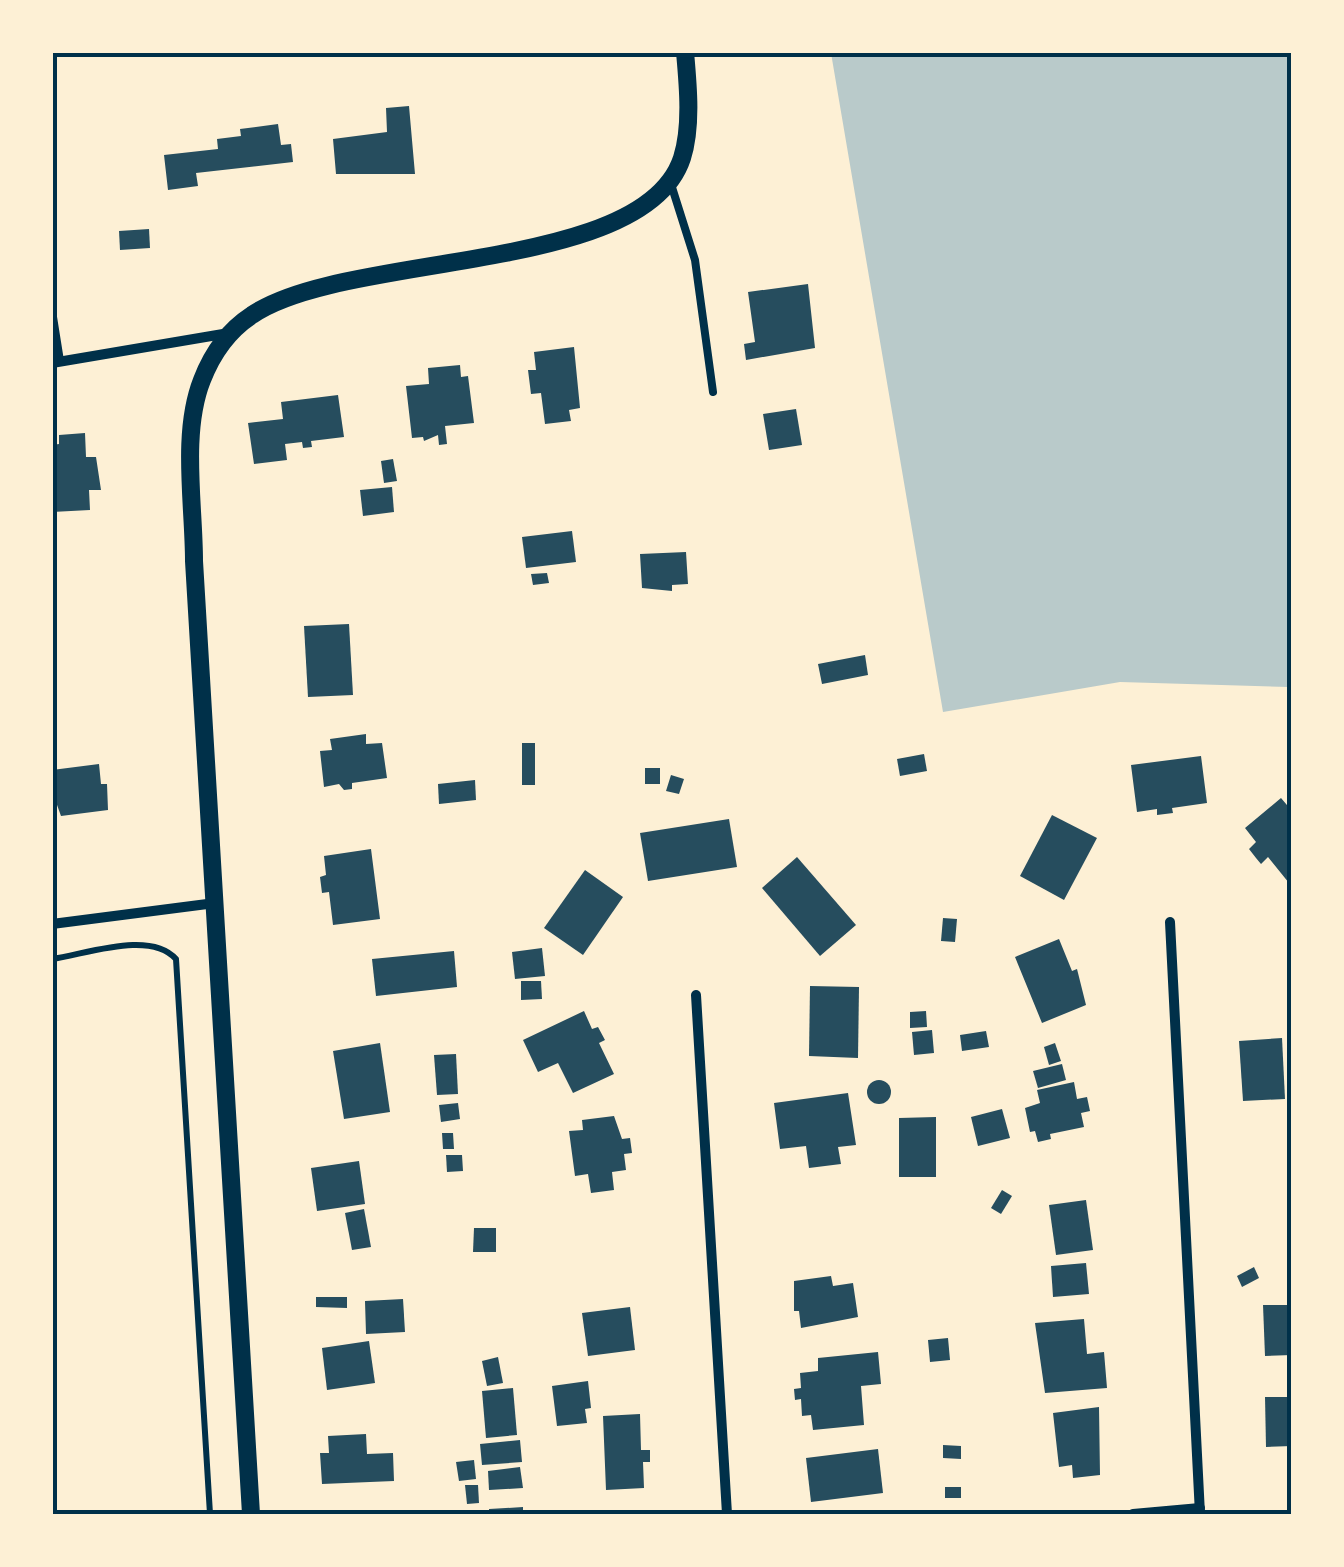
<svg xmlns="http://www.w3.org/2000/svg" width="1344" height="1567" font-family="Montserrat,sans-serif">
<rect width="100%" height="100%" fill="#fdf0d5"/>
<polygon fill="#b9caca" points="831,53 1291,53 1291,692 1288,687 1120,682 943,712"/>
<g fill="#264d5e">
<polygon points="409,106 415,174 336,174 333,139 387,132 386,108"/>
<polygon points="278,124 281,145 291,144 293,162 196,173 198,186 168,190 164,155 218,149 217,139 241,136 240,129"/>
<polygon points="149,229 150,248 120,250 119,231"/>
<polygon points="808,284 815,348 746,360 744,344 755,342 748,292"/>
<polygon points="574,347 580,408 569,410 571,421 545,424 541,393 531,394 528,370 536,370 534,352"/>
<polygon points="460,365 461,377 468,376 474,423 445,426 447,444 439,445 438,435 424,441 423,437 412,438 406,386 429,384 428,368"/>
<polygon points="338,395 344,437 311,441 312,447 303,448 302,442 285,444 287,460 254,464 248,423 283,419 281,402"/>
<polygon points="796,409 802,445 769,450 763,414"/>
<polygon points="85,433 86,457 96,457 101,490 89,490 90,510 52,512 52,445 59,444 59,435"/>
<polygon points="393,459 397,481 384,483 381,461"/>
<polygon points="392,487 394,512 363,516 360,490"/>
<polygon points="572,531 576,562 526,568 522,537"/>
<polygon points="686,552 688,584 672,585 672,591 642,588 640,554"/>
<polygon points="547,573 549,583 533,585 531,574"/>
<polygon points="349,624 353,695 308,697 304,626"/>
<polygon points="865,655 868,675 822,684 818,664"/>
<polygon points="366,734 366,744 382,743 387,778 352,783 352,789 344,790 339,784 324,787 320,751 332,750 330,739"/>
<rect x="522" y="743" width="13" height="42"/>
<polygon points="924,754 927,771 900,776 897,759"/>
<polygon points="1201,756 1207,803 1172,808 1173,813 1157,815 1157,809 1137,812 1131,765"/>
<polygon points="99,764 101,784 107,784 108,810 61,816 52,791 52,770"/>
<rect x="645" y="768" width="15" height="16"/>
<polygon points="671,775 684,779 679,794 666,791"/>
<polygon points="475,780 476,800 439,804 438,784"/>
<polygon points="1281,798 1292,811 1289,883 1268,857 1261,864 1256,858 1249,849 1256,842 1245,828"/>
<polygon points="1052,815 1097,838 1064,900 1020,876"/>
<polygon points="729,819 737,867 648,881 640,833"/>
<polygon points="371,849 380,919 333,925 329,892 322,893 320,877 326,875 324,856"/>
<polygon points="797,857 856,925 820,956 762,888"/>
<polygon points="585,870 623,897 583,955 544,928"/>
<polygon points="943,918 957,919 955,942 941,941"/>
<polygon points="1059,939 1072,971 1077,969 1086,1005 1042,1023 1015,957"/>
<polygon points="542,948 545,976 515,979 512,952"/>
<polygon points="454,951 457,987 376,996 372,959"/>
<polygon points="521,981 541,981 542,999 521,1000"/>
<polygon points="810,986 859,987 858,1058 809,1056"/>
<polygon points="584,1011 592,1029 598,1027 605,1040 599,1043 614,1074 573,1093 558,1063 538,1072 523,1040"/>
<polygon points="926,1011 927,1027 910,1028 910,1012"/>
<polygon points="932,1030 934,1053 914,1055 912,1032"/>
<polygon points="986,1031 989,1047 962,1051 960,1035"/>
<polygon points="1282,1038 1285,1099 1243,1101 1239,1041"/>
<polygon points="380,1043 390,1112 344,1119 333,1051"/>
<polygon points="1055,1043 1061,1061 1049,1065 1044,1047"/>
<polygon points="456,1054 458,1094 437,1095 434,1055"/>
<polygon points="1062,1064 1066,1080 1038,1088 1033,1071"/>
<circle cx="879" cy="1092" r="12"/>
<polygon points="1074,1082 1077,1099 1087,1097 1090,1111 1081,1113 1084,1127 1050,1134 1051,1139 1038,1142 1035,1131 1030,1132 1025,1108 1040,1103 1037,1090"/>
<polygon points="848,1093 856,1145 838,1147 841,1164 809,1168 806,1146 780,1149 774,1103"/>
<polygon points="458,1103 460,1119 441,1122 439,1105"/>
<polygon points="1002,1109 1010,1138 978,1146 971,1117"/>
<polygon points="614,1116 622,1139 630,1138 632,1153 624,1154 626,1170 612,1172 614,1190 591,1193 588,1174 575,1176 569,1131 583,1130 582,1120"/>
<polygon points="936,1117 936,1177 899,1177 899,1118"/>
<polygon points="442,1133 453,1133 454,1149 443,1149"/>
<polygon points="446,1155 462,1155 463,1171 447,1172"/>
<polygon points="359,1161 365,1204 317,1211 311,1168"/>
<polygon points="1002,1190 1012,1196 1001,1214 991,1208"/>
<polygon points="1086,1200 1093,1250 1056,1255 1049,1205"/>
<polygon points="364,1209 371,1247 352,1250 345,1213"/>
<polygon points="474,1228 496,1228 496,1252 473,1252"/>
<polygon points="1086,1263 1089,1294 1053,1297 1051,1266"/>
<polygon points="1254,1267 1259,1278 1242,1287 1237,1276"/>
<polygon points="831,1276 833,1286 853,1283 858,1317 801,1328 799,1311 794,1311 794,1281"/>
<polygon points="316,1297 347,1297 347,1308 316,1307"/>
<polygon points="403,1299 405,1332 366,1334 365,1301"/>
<polygon points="1263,1305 1292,1305 1292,1355 1265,1356"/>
<polygon points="630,1307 635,1350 588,1356 582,1313"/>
<polygon points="1084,1319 1087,1354 1104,1352 1107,1388 1045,1393 1035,1323"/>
<polygon points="948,1338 950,1360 930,1362 928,1340"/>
<polygon points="369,1341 375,1383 327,1390 322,1348"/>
<polygon points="878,1352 881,1384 861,1386 864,1425 813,1430 811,1415 802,1416 801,1399 795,1400 794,1389 801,1388 800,1373 818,1371 818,1358"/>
<polygon points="498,1357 503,1383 487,1386 482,1361"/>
<polygon points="588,1381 591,1408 585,1409 587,1423 557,1426 552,1386"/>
<polygon points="513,1388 517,1435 486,1438 482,1391"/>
<polygon points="1265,1397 1292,1397 1292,1446 1266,1447"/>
<polygon points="1099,1407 1100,1475 1073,1478 1072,1465 1059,1467 1053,1413"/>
<polygon points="640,1414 641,1450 650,1450 650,1462 643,1462 644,1488 606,1490 603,1416"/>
<polygon points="366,1434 367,1454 393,1453 394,1481 322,1484 320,1453 329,1453 328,1436"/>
<polygon points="520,1440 522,1462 482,1465 480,1444"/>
<polygon points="943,1445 961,1446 961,1459 943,1458"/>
<polygon points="878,1449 883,1493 811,1502 806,1458"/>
<polygon points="474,1460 476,1479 459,1481 456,1462"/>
<polygon points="520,1467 523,1488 489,1490 488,1471"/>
<polygon points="465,1485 478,1485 479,1503 467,1504"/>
<rect x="945" y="1487" width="16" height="11"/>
<polygon points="523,1507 523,1514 489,1514 489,1509"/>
</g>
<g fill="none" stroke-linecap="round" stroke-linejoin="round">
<path stroke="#003049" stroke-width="6" d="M52,959C87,954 150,930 176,959L210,1514"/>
<polyline stroke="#003049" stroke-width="8" points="670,181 695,260 713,392"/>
<g stroke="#003049" stroke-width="10">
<polyline points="52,317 59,361"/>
<polyline points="52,363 229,333"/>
<polyline points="1170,922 1200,1514"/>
<polyline points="52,924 215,903"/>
<polyline points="696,995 727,1514"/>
<polyline points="1133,1514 1200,1508"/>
</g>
<path stroke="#003049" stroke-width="18" d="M251,1514L194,561C194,505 181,433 202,380C212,354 229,330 252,315C345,251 644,275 682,158C692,127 688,85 685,52"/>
</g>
<rect width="1344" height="1567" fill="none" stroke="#fdf0d5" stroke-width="110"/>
<rect x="55" y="55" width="1234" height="1457" fill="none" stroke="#003049" stroke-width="4"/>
</svg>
